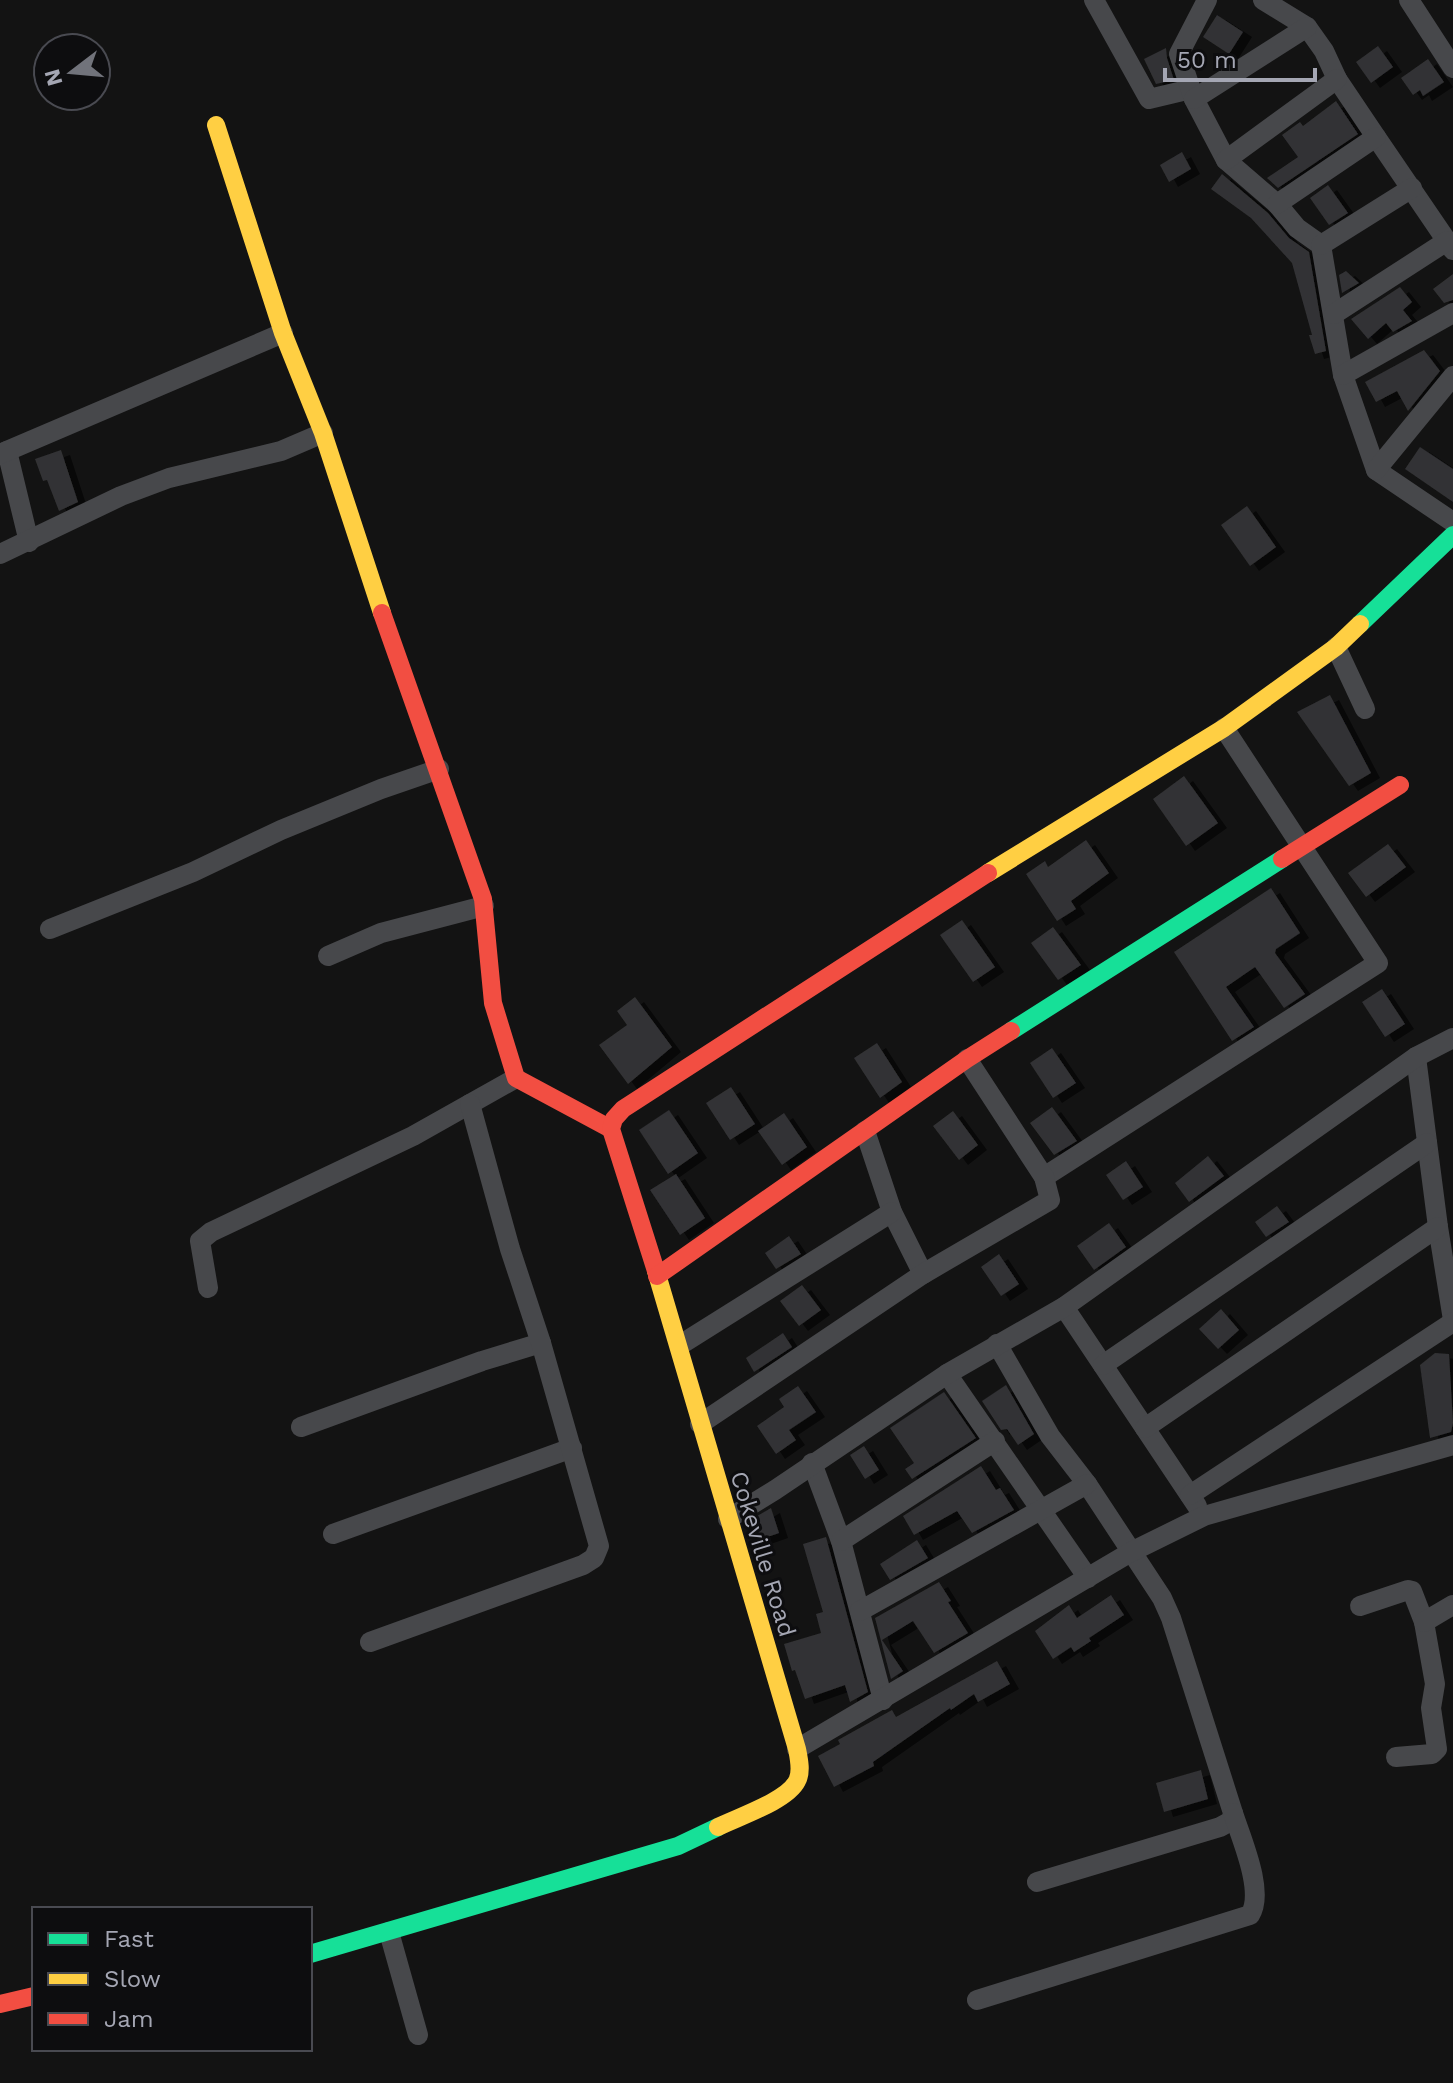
<svg xmlns="http://www.w3.org/2000/svg" width="1453" height="2083" font-family="'Work Sans',sans-serif">
<defs>
<filter id="shadow"><feDropShadow dx="9" dy="5" stdDeviation="0" flood-color="#0009"/></filter>
</defs>
<rect width="100%" height="100%" fill="#131313"/>
<g fill="#323234" filter="url(#shadow)">
<polygon points="1217,15 1243,32 1229,54 1203,37"/>
<polygon points="1378,46 1393,67 1371,83 1356,62"/>
<polygon points="1166,48 1167,58 1174,80 1156,84 1144,59"/>
<polygon points="1428,59 1444,82 1423,96 1420,90 1413,95 1401,78"/>
<polygon points="1336,101 1358,134 1278,188 1267,178 1298,157 1282,135 1300,122 1303,126"/>
<polygon points="1182,152 1191,169 1169,182 1160,165"/>
<polygon points="1222,174 1268,213 1289,238 1309,252 1326,351 1315,354 1309,335 1312,335 1292,263 1251,218 1211,189"/>
<polygon points="1328,185 1348,213 1329,225 1310,198"/>
<polygon points="1346,271 1359,283 1342,293 1339,275"/>
<polygon points="1453,274 1453,300 1444,303 1433,289"/>
<polygon points="1400,287 1412,302 1403,310 1412,321 1393,332 1386,323 1368,339 1351,319"/>
<polygon points="1424,350 1440,371 1408,411 1397,391 1376,402 1365,382"/>
<polygon points="1420,447 1453,469 1453,502 1405,469"/>
<polygon points="61,450 78,502 59,511 47,480 43,481 35,459"/>
<polygon points="1247,506 1276,547 1250,566 1221,525"/>
<polygon points="1330,695 1371,773 1349,786 1297,712"/>
<polygon points="1184,776 1218,823 1186,846 1153,799"/>
<polygon points="1086,840 1109,873 1071,901 1076,909 1057,921 1026,874 1045,861 1048,867"/>
<polygon points="1388,844 1406,867 1366,897 1348,873"/>
<polygon points="1271,888 1300,933 1276,949 1275,953 1305,994 1284,1008 1255,967 1226,987 1254,1027 1232,1041 1174,952"/>
<polygon points="962,920 995,967 973,982 940,935"/>
<polygon points="1053,927 1081,965 1058,980 1031,943"/>
<polygon points="1382,989 1405,1024 1385,1037 1362,1002"/>
<polygon points="635,997 672,1047 628,1084 599,1045 627,1025 617,1011"/>
<polygon points="877,1043 902,1082 880,1098 854,1058"/>
<polygon points="1052,1048 1076,1083 1053,1098 1030,1063"/>
<polygon points="731,1087 755,1124 730,1140 706,1103"/>
<polygon points="1052,1107 1077,1141 1054,1155 1030,1123"/>
<polygon points="669,1110 698,1153 668,1174 639,1130"/>
<polygon points="953,1111 978,1145 959,1160 933,1126"/>
<polygon points="784,1113 807,1147 782,1165 758,1131"/>
<polygon points="1208,1156 1224,1176 1189,1202 1175,1183"/>
<polygon points="1126,1161 1143,1187 1123,1200 1106,1175"/>
<polygon points="676,1174 705,1218 680,1235 650,1190"/>
<polygon points="1277,1206 1289,1222 1266,1237 1255,1222"/>
<polygon points="1109,1223 1126,1247 1094,1270 1077,1246"/>
<polygon points="789,1236 801,1254 776,1269 765,1253"/>
<polygon points="999,1254 1019,1284 1001,1296 981,1267"/>
<polygon points="802,1285 821,1310 799,1326 780,1301"/>
<polygon points="1221,1309 1239,1330 1218,1349 1199,1329"/>
<polygon points="783,1333 792,1347 754,1372 746,1358"/>
<polygon points="1435,1353 1449,1354 1453,1423 1451,1432 1430,1438 1420,1365"/>
<polygon points="1006,1385 1034,1434 1018,1445 1007,1429 1001,1430 982,1401"/>
<polygon points="798,1386 816,1412 789,1430 796,1440 776,1454 757,1426 784,1407 779,1399"/>
<polygon points="944,1392 976,1438 912,1479 905,1469 914,1463 890,1428"/>
<polygon points="864,1446 879,1470 865,1479 850,1455"/>
<polygon points="981,1466 996,1490 1000,1488 1014,1510 972,1533 957,1511 914,1535 903,1516"/>
<polygon points="771,1508 779,1533 759,1540 752,1519"/>
<polygon points="826,1537 868,1692 850,1702 845,1685 805,1699 795,1670 792,1671 784,1644 821,1633 816,1614 823,1612 803,1544"/>
<polygon points="917,1540 928,1558 890,1580 880,1564"/>
<polygon points="939,1582 951,1601 948,1602 968,1633 934,1653 913,1621 882,1640 903,1671 891,1679 875,1618"/>
<polygon points="1111,1595 1124,1615 1089,1638 1091,1641 1074,1652 1071,1647 1053,1659 1035,1631 1069,1605 1077,1618"/>
<polygon points="997,1661 1010,1684 978,1702 974,1694 951,1710 950,1708 873,1762 874,1766 834,1787 818,1756 840,1744 838,1740 892,1710 896,1717"/>
<polygon points="1201,1770 1208,1799 1164,1812 1156,1783"/>
</g>
<g fill="none" stroke-linecap="round" stroke-linejoin="round">
<g stroke="#47484b" stroke-width="20">
<polyline points="1094,0 1149,99 1191,89"/>
<polyline points="1207,0 1179,54 1194,99 1226,160 1277,204 1297,228 1321,245 1343,375 1376,470 1453,522"/>
<polyline points="1263,0 1307,27 1324,51 1337,79 1376,137 1453,250"/>
<polyline points="1409,0 1453,68"/>
<polyline points="1194,99 1307,27"/>
<polyline points="1226,160 1337,79"/>
<polyline points="1277,204 1376,137"/>
<polyline points="1321,245 1412,188"/>
<polyline points="1334,314 1447,241"/>
<polyline points="1343,375 1453,313"/>
<polyline points="7,451 29,542"/>
<polyline points="0,454 283,333"/>
<polyline points="1376,470 1453,376"/>
<polyline points="0,554 121,496 169,478 281,451 323,433"/>
<polyline points="1336,647 1365,709"/>
<polyline points="50,929 193,872 281,830 381,789 439,769"/>
<polyline points="328,956 381,933 484,906"/>
<polyline points="1416,1057 1438,1227 1453,1320"/>
<polyline points="865,1131 892,1212 923,1274"/>
<polyline points="1044,1177 1378,963 1224,728"/>
<polyline points="208,1288 200,1241 211,1232 413,1136 516,1078"/>
<polyline points="1064,1307 1197,1506"/>
<polyline points="997,1344 1050,1436 1087,1484 1162,1598 1171,1618 1233,1813 1231,1821 1220,1827 1037,1882"/>
<polyline points="680,1345 892,1212"/>
<polyline points="1103,1365 1427,1143"/>
<polyline points="947,1374 1088,1578"/>
<polyline points="700,1424 923,1274 1050,1200 1044,1177 967,1059"/>
<polyline points="301,1427 482,1361 541,1343"/>
<polyline points="1145,1428 1438,1227"/>
<polyline points="812,1463 841,1541 883,1700"/>
<polyline points="1190,1495 1453,1322"/>
<polyline points="728,1519 775,1490 947,1374 1064,1307 1416,1057 1453,1038"/>
<polyline points="333,1534 572,1448"/>
<polyline points="841,1541 995,1441"/>
<polyline points="1360,1606 1408,1590 1412,1591 1424,1622 1435,1684 1431,1708 1437,1749 1432,1754 1396,1757"/>
<polyline points="860,1611 1087,1484"/>
<polyline points="1424,1622 1453,1605"/>
<polyline points="370,1642 583,1565 594,1558 599,1546 541,1343 510,1249 470,1104"/>
<polyline points="797,1749 1131,1552 1204,1516 1453,1445"/>
<polyline points="389,1932 418,2035"/>
<path d="M977,2000L1250,1915C1265,1892 1241,1838 1233,1813"/>
</g>
<g stroke="#16e098" stroke-width="18">
<polyline points="1360,624 1453,535"/>
<polyline points="1011,1031 1282,859"/>
<polyline points="310,1954 678,1846 718,1827"/>
</g>
<g stroke="#ffcf43" stroke-width="18">
<polyline points="216,125 283,333 323,433 382,613"/>
<polyline points="988,873 1224,728 1336,647 1360,624"/>
<path d="M656,1271L797,1749C799,1759 802,1772 797,1781C787,1801 738,1817 718,1827"/>
</g>
<g stroke="#f24e42" stroke-width="18">
<polyline points="382,613 483,899 493,1003 516,1078 611,1129"/>
<polyline points="1282,859 1400,785"/>
<polyline points="656,1271 611,1129 614,1119 623,1109 988,873"/>
<polyline points="657,1276 967,1059 1011,1031"/>
<polyline points="0,2004 34,1996"/>
</g>
</g>
<g text-anchor="middle" stroke-width="6" stroke-linejoin="round" paint-order="stroke">
<g font-size="24" fill="#a4a6b3" stroke="#0d0d0f">
<text transform="translate(763 1554) rotate(73)" y="8">Cokeville Road</text>
</g>
</g>
<rect x="32" y="1907" width="280" height="144" fill="#0d0d0f" stroke="#494a51" stroke-width="2"/>
<rect x="48" y="1933" width="40" height="12" fill="#16e098" stroke="#494a51" stroke-width="2"/>
<text x="104" y="1947" font-size="24" fill="#a4a6b3">Fast</text>
<rect x="48" y="1973" width="40" height="12" fill="#ffcf43" stroke="#494a51" stroke-width="2"/>
<text x="104" y="1987" font-size="24" fill="#a4a6b3">Slow</text>
<rect x="48" y="2013" width="40" height="12" fill="#f24e42" stroke="#494a51" stroke-width="2"/>
<text x="104" y="2027" font-size="24" fill="#a4a6b3">Jam</text>
<g transform="translate(72 72) rotate(254)"><circle r="38" fill="#0d0d0f" stroke="#494a51" stroke-width="2"/>
<path d="M0-6L14 30L0 20L-14 30Z" fill="#71737b"/>
<text y="-12" font-size="22" font-weight="bold" text-anchor="middle" fill="#a4a6b3">N</text>
</g>
<path d="M1165 68v12h150v-12" fill="none" stroke="#a4a6b3" stroke-width="4"/>
<text x="1177" y="68" font-size="24" fill="#a4a6b3" stroke="#0d0d0f" stroke-width="6" paint-order="stroke">50 m</text>
</svg>
